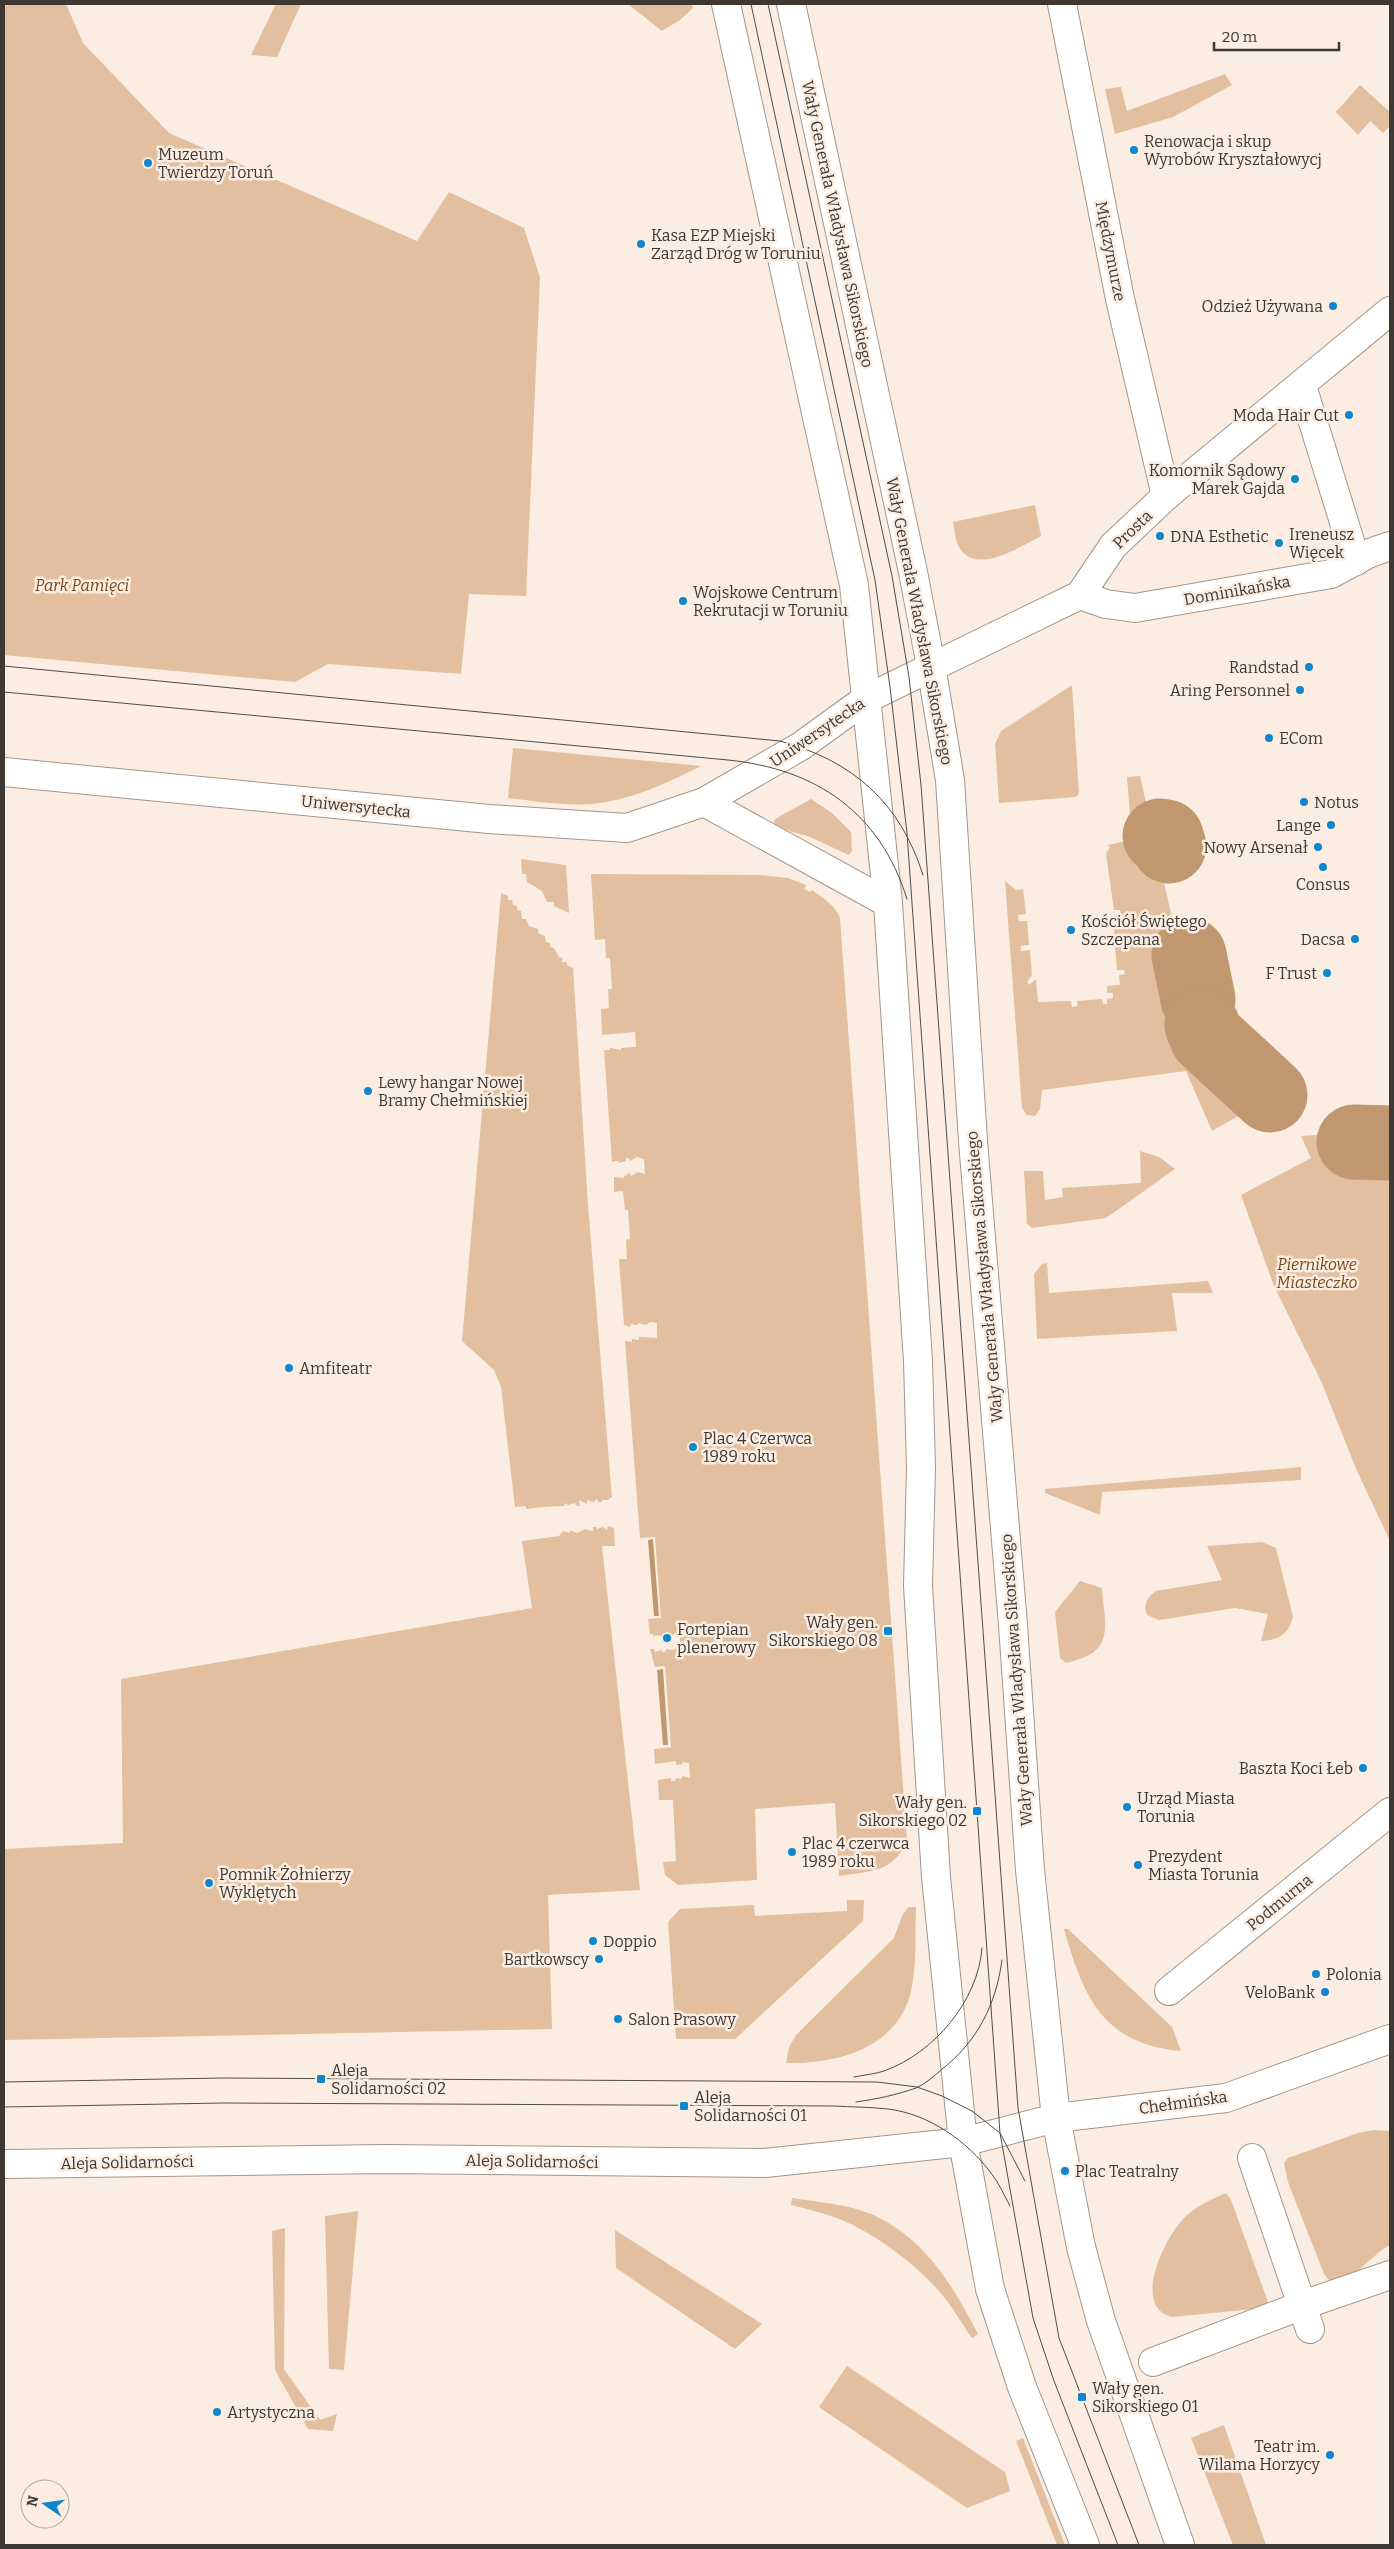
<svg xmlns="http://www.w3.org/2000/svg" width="1394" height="2549" font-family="Bitter,serif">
<rect width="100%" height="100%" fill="#fbede2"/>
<g fill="#e2bf9f">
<polygon points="4,4 66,4 83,43 169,133 417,241 449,192 524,228 540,277 526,596 469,594 461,674 328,664 295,682 4,655"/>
<polygon points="276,4 301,4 277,57 251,55"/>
<polygon points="628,4 692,4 693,8 680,20 662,31"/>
<polygon points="1225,74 1232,85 1173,117 1115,134 1105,89 1121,87 1127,111"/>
<polygon points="1360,85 1390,112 1390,126 1383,133 1370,121 1358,135 1336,112"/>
<path d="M1035,505L1041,536C1021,546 973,578 958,545C955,539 955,530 953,522Z"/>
<polygon points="1072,685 1079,793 1076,797 999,803 995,744 1001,731"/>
<path d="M513,748L701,766C667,783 632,800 592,804C564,806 535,801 508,798Z"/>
<polygon points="1140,776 1199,1038 1268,1099 1212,1131 1186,1071 1042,1090 1040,1109 1035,1116 1027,1115 1022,1108 1005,881 1016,890 1023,889 1026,914 1018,915 1019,921 1027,921 1029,945 1021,946 1021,951 1030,950 1032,975 1027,982 1029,985 1036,979 1038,1002 1071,1001 1072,1007 1078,1006 1077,1001 1102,999 1103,1004 1107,1004 1107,999 1113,998 1113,993 1107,993 1107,986 1120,985 1119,975 1125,974 1124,970 1117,970 1115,946 1123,944 1122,940 1115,940 1113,916 1121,915 1120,910 1114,910 1106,854 1110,847 1107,845 1132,840 1127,777"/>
<polygon points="811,799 832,813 851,832 852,850 849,855 810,837 773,826 775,819"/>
<polygon points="521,859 566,865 569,913 554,906 554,902 547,902 542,891 527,882 526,874 522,874"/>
<path d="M591,874L759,875L788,878L806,885L804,889L810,892L812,890C823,898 835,905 840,918L907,1841C893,1873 870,1871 839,1876L835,1803L755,1809L757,1880L678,1885L665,1875L663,1862L676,1861L673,1800H659L658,1780L671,1778V1781H675L676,1778L682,1779V1776L690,1778L689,1763L682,1762V1764L676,1765V1761L655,1764L654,1749L671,1747L665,1666L655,1667L650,1649H654L655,1652L662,1650V1652H665L666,1649L673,1650L680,1646V1632L669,1636L664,1634L665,1637H661V1635L653,1636V1634H650L648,1619L661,1618L655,1537L640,1538L625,1341L632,1342V1339L639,1340V1337L657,1338V1323L650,1322L646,1325L638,1323V1325L631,1324L630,1327L624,1325L619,1259H627L626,1240L630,1239L628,1210H625L623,1191L614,1192V1177L623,1178L627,1174L630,1173L631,1176L638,1172L645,1174L644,1159L637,1157L630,1161L629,1158H626V1161L618,1163L619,1161H615L612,1162L604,1050H610V1048L621,1050V1048L636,1047L635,1032L602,1035L601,1009L609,1008L608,989H612L610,958H606L605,939L595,940Z"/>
<path d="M501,893L508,896V900H512L513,905L517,906V910L521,911L522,919H526L529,926L538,929V933L545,936L546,942L550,943V947L554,948L559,957L563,958L562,962H567V965L573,968L588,1205L612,1498H609V1500H602V1502H598L597,1499L594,1502L587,1500V1504L579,1500L580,1506H576L575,1503L568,1505L564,1503L565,1506C553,1506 540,1507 527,1509L525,1506L515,1507L501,1387L494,1370L462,1341Z"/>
<polygon points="1390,1131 1390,1541 1357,1471 1321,1381 1274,1286 1241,1195 1311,1158 1301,1136"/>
<polygon points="1140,1151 1159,1157 1175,1169 1106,1218 1032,1228 1027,1224 1024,1171 1043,1171 1045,1200 1063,1197 1062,1188 1141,1183"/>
<polygon points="1047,1263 1049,1293 1208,1281 1213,1293 1172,1293 1177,1331 1037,1339 1034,1274 1042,1264"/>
<polygon points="1301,1467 1301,1480 1102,1492 1100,1515 1045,1493 1045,1489"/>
<polygon points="608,1526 614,1528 615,1546 602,1546 640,1890 548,1895 552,2029 4,2040 4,1849 123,1843 121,1679 532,1608 522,1541 559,1536 563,1531 570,1533 570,1530 577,1533 585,1529 593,1531 593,1527 596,1527 597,1529 603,1527 607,1530"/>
<path d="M1262,1542L1276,1548L1293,1617C1288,1635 1279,1640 1261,1641L1268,1614L1235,1608L1159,1620L1147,1615C1143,1605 1147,1597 1156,1591L1222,1580L1207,1546Z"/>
<path d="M1080,1581L1102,1588C1105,1629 1116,1652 1066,1663L1060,1658L1055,1612Z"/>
<polygon points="847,1900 864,1900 863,1921 735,2039 676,2039 668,1922 680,1909 754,1905 755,1916 847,1911"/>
<path d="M908,1907H916C915,1935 917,1964 911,1991C898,2048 838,2064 786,2063L789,2047L796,2035L894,1938L902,1916Z"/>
<path d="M1064,1929H1068L1172,2027L1181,2051C1102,2044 1083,1996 1064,1929Z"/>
<path d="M1374,2130L1390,2131V2245C1371,2255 1353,2281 1333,2285L1324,2274L1288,2182L1284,2163L1288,2158L1358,2133Z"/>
<path d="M1226,2193L1231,2200L1268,2302L1264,2308L1172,2317C1130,2307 1166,2234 1186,2216C1197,2206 1212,2199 1226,2193Z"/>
<path d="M792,2198C818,2202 846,2204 871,2214C924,2237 952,2284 978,2334L972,2338C962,2324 954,2309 943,2296C920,2267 875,2233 839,2219C824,2213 807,2209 791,2205Z"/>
<polygon points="358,2211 344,2370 329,2369 325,2216"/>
<polygon points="285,2228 284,2369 320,2420 337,2414 333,2431 308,2429 275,2370 272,2231"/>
<polygon points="615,2230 762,2324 735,2349 616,2268"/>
<polygon points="847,2366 1005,2472 1010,2491 967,2508 819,2407"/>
<polygon points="1224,2425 1266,2545 1233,2545 1191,2438"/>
<polygon points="1023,2438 1065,2545 1057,2545 1016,2441"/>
</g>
<g fill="#c1976f">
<polygon points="653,1539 659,1616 654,1616 648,1540"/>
<polygon points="663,1669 668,1745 663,1745 657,1670"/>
</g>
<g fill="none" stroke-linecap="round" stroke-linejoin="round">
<g stroke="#c1976f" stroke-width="75">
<polyline points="1160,836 1166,837 1169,846"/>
<polyline points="1189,955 1198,999"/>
<polyline points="1202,1025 1207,1037 1270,1095"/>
<polyline points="1354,1142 1390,1143"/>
</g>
<defs>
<g id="street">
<polyline points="1062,4 1120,299 1166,496"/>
<polyline points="1302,386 1356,561"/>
<polyline points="1080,595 1106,604 1135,608 1331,574 1370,553 1390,546"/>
<polyline points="4,772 489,819 627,828 704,802 801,746 866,699 1080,595 1113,546 1166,496 1390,311"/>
<polyline points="704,802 888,903"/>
<polyline points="1169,1991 1390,1812"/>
<polyline points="1056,2118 1226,2098 1390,2039"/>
<polyline points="1252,2158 1310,2329"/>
<polyline points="1153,2362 1303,2305 1390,2275"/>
</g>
<g id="secondary">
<polyline points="726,4 854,585 888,903 918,1361 921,1468 918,1586 936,1877 963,2142 990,2289 1022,2387 1085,2545"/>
<polyline points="791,4 913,572 931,666 950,780 973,1141 1013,1625 1030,1870 1056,2118 1081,2247 1101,2321 1180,2545"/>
<polyline points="4,2164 386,2159 765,2163 963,2142 1056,2118"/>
</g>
</defs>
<use href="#street" stroke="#a2968b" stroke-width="30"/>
<use href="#secondary" stroke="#a2968b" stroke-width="30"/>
<use href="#street" stroke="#fff" stroke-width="28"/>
<use href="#secondary" stroke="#fff" stroke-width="28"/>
<g stroke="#524c47" stroke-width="1">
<polyline points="751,4 875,580 890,687 907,833 1000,2133 1033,2318 1054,2381 1118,2545"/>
<polyline points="768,4 892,576 909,677 921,785 1018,2108 1059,2338 1139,2545"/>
<path d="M4,666L780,741C853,761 900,802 923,875"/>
<path d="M4,692L728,760C816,769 880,812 907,899"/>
<path d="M854,2077C864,2075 875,2074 884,2071C934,2053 978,2001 982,1948"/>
<polyline points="4,2082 222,2078 877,2082 917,2087 942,2096 972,2111 1000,2133 1025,2181"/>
<path d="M856,2102C877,2099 896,2095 916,2088C925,2084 933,2077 941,2070C977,2042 996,2005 1002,1960"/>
<path d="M4,2107L223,2103L834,2106C852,2107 870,2107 888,2109C929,2114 967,2141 991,2173C999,2183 1004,2195 1010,2206"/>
</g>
</g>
<g fill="#0e87cf" stroke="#fbede2" stroke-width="2">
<circle cx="1134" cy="150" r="5"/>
<circle cx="148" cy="163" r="5"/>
<circle cx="641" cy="244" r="5"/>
<circle cx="1333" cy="306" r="5"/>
<circle cx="1349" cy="415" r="5"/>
<circle cx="1295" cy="479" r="5"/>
<circle cx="1160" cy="536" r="5"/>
<circle cx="1279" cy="543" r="5"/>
<circle cx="683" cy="601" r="5"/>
<circle cx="1309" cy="667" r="5"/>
<circle cx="1300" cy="690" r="5"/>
<circle cx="1269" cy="738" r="5"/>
<circle cx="1304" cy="802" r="5"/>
<circle cx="1331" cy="825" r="5"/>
<circle cx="1318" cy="847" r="5"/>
<circle cx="1323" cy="867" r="5"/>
<circle cx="1071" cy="930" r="5"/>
<circle cx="1355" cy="939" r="5"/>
<circle cx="1327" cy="973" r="5"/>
<circle cx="368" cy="1091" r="5"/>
<circle cx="289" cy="1368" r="5"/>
<circle cx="693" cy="1447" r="5"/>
<rect x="883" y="1626" width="10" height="10" rx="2.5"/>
<circle cx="667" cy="1638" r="5"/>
<circle cx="1363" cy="1768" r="5"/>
<circle cx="1127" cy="1807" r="5"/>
<rect x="972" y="1806" width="10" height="10" rx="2.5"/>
<circle cx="792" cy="1852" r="5"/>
<circle cx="1138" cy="1865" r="5"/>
<circle cx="209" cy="1883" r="5"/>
<circle cx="593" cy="1941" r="5"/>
<circle cx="599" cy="1959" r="5"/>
<circle cx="1316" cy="1974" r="5"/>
<circle cx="1325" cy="1992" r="5"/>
<circle cx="618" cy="2019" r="5"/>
<rect x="316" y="2074" width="10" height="10" rx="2.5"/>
<rect x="679" y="2101" width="10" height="10" rx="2.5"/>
<circle cx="1065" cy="2171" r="5"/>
<rect x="1077" y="2392" width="10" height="10" rx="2.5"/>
<circle cx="217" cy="2412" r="5"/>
<circle cx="1330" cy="2455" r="5"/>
</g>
<g text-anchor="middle" stroke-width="5" stroke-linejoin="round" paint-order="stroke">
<g font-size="16" fill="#3d3833" stroke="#fbede2" text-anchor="start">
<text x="1144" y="147">Renowacja i skup<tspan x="1144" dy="18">Wyrobów Kryształowycj</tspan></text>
<text x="158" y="160">Muzeum<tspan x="158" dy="18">Twierdzy Toruń</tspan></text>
<text x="651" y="241">Kasa EZP Miejski<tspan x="651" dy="18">Zarząd Dróg w Toruniu</tspan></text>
<text x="1323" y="312" text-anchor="end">Odzież Używana</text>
<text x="1339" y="421" text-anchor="end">Moda Hair Cut</text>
<text x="1285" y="476" text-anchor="end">Komornik Sądowy<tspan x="1285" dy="18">Marek Gajda</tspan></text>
<text x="1289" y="540">Ireneusz<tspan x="1289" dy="18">Więcek</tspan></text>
<text x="1170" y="542">DNA Esthetic</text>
<text x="693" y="598">Wojskowe Centrum<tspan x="693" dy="18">Rekrutacji w Toruniu</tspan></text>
<text x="1299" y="673" text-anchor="end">Randstad</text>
<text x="1290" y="696" text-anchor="end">Aring Personnel</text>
<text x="1279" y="744">ECom</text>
<text x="1314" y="808">Notus</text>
<text x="1321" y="831" text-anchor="end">Lange</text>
<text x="1308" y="853" text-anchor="end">Nowy Arsenał</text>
<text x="1323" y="890" text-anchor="middle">Consus</text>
<text x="1081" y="927">Kościół Świętego<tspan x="1081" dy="18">Szczepana</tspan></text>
<text x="1345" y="945" text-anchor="end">Dacsa</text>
<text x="1317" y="979" text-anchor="end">F Trust</text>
<text x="378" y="1088">Lewy hangar Nowej<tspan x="378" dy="18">Bramy Chełmińskiej</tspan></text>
<text x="299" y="1374">Amfiteatr</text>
<text x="703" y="1444">Plac 4 Czerwca<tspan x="703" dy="18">1989 roku</tspan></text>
<text x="878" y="1628" text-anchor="end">Wały gen.<tspan x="878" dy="18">Sikorskiego 08</tspan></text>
<text x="677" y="1635">Fortepian<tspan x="677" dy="18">plenerowy</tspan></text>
<text x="1353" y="1774" text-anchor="end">Baszta Koci Łeb</text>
<text x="1137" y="1804">Urząd Miasta<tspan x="1137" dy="18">Torunia</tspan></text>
<text x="967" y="1808" text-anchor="end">Wały gen.<tspan x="967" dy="18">Sikorskiego 02</tspan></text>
<text x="802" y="1849">Plac 4 czerwca<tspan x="802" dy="18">1989 roku</tspan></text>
<text x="1148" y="1862">Prezydent<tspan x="1148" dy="18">Miasta Torunia</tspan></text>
<text x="219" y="1880">Pomnik Żołnierzy<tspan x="219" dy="18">Wyklętych</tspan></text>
<text x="603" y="1947">Doppio</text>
<text x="589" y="1965" text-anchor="end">Bartkowscy</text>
<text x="1326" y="1980">Polonia</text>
<text x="1315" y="1998" text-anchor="end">VeloBank</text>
<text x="628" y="2025">Salon Prasowy</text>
<text x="331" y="2076">Aleja<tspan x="331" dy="18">Solidarności 02</tspan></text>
<text x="694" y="2103">Aleja<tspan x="694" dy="18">Solidarności 01</tspan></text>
<text x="1075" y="2177">Plac Teatralny</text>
<text x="1092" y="2394">Wały gen.<tspan x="1092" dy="18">Sikorskiego 01</tspan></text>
<text x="227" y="2418">Artystyczna</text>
<text x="1320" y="2452" text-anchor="end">Teatr im.<tspan x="1320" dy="18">Wilama Horzycy</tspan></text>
</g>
<g font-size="16" fill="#3d3833" stroke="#fbede2">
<text transform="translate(838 224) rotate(78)" y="6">Wały Generała Władysława Sikorskiego</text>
<text transform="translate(1111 251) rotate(79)" y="6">Międzymurze</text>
<text transform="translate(1132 529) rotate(-44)" y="6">Prosta</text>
<text transform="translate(1237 590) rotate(-10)" y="6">Dominikańska</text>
<text transform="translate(920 621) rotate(79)" y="6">Wały Generała Władysława Sikorskiego</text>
<text transform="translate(817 732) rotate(-34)" y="6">Uniwersytecka</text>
<text transform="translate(356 806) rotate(6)" y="6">Uniwersytecka</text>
<text transform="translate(984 1277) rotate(-95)" y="6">Wały Generała Władysława Sikorskiego</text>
<text transform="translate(1016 1680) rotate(-94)" y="6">Wały Generała Władysława Sikorskiego</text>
<text transform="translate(1279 1902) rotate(-39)" y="6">Podmurna</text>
<text transform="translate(1183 2102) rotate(-8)" y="6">Chełmińska</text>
<text transform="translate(532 2161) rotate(1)" y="6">Aleja Solidarności</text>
<text transform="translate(127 2162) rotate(-1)" y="6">Aleja Solidarności</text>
</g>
<g font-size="16" font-style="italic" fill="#754a1d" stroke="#fbede2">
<text x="82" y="591">Park Pamięci</text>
<text x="1317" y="1270">Piernikowe<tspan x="1317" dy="18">Miasteczko</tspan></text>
</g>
</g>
<rect width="1394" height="2549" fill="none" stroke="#3d3833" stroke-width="10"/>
<g transform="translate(45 2504) rotate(283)"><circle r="24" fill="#fbede2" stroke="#afa59c"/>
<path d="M0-4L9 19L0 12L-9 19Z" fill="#0e87cf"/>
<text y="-8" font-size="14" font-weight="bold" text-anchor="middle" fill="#3d3833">N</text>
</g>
<path d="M1214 42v8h125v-8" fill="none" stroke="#3d3833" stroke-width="2.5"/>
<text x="1222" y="42" font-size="15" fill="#3d3833" stroke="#fbede2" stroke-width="4" paint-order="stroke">20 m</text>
</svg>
